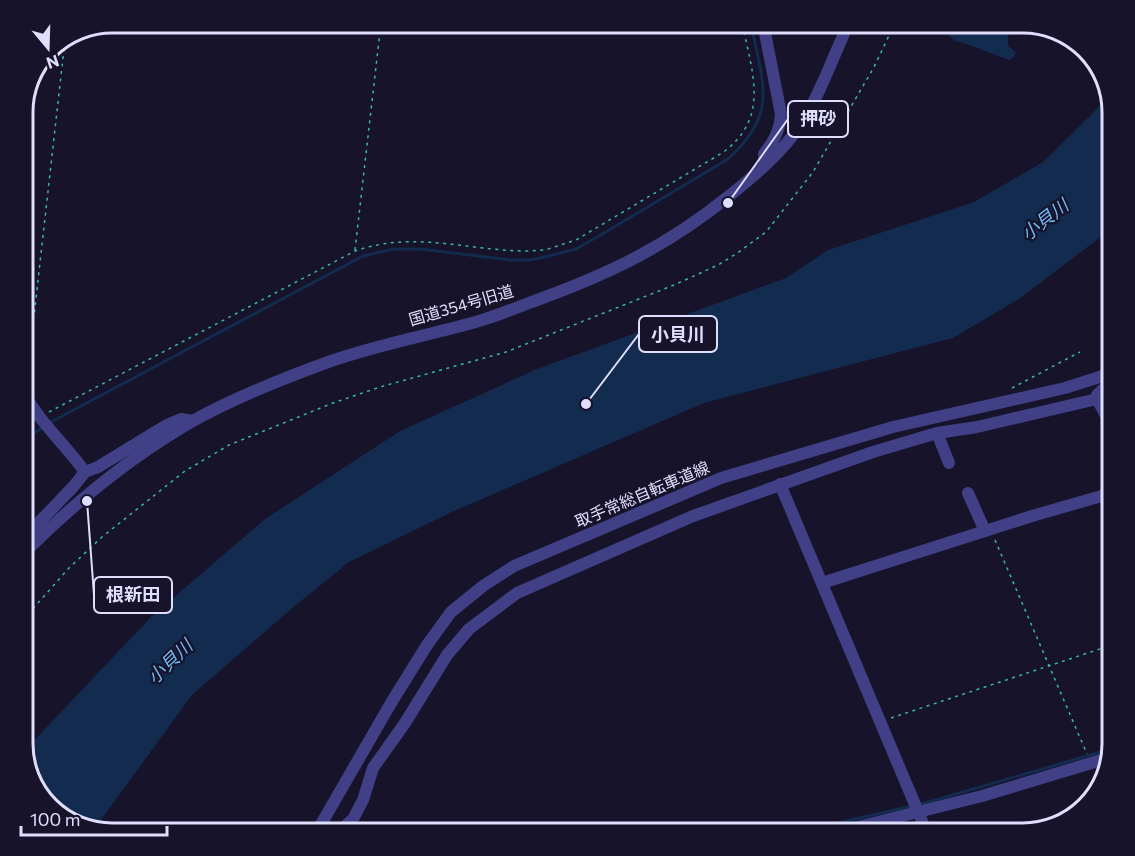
<svg xmlns="http://www.w3.org/2000/svg" width="1135" height="856" font-family="Commissioner,'Noto Sans JP',sans-serif">
<rect width="100%" height="100%" fill="#16132a"/>
<g fill="#122b4e">
<polygon points="940,23 1022,23 1008,35 1008,46 1016,52 1014,57 1009,60 964,43 955,41 945,32"/>
<polygon points="1108,93 1112,112 1112,220 1102,236 1019,299 953,338 704,403 452,512 349,562 290,610 192,695 95,828 57,815 32,784 23,752 151,617 265,519 400,431 537,369 786,278 828,250 974,202 1043,162 1095,111"/>
</g>
<g fill="none" stroke-linecap="round" stroke-linejoin="round">
<g stroke="#122b4e" stroke-width="3">
<path d="M49,423L363,256L393,249H421L510,260H530L553,255L576,249L599,236L728,159C780,112 762,83 751,23"/>
<polyline points="23,441 43,427"/>
<polyline points="918,805 1111,749"/>
<polyline points="794,833 912,806"/>
</g>
<g stroke="#38b7ac" stroke-width="1.5" stroke-dasharray="3 4.5" stroke-linecap="butt">
<polyline points="355,250 381,23"/>
<polyline points="23,328 29,328 34,316 65,40"/>
<polyline points="1012,388 1080,352"/>
<path d="M49,412L355,251C415,230 467,251 527,251L545,250L576,240L722,153C771,118 752,72 742,23"/>
<polyline points="23,432 30,425"/>
<polyline points="995,540 1087,754"/>
<polyline points="23,620 68,569 102,537 185,471 229,445 333,403 380,387 506,352 674,285 718,265 736,254 766,232 813,172 874,67 895,23"/>
<polyline points="891,718 1112,645"/>
</g>
<g stroke="#414086" stroke-width="12">
<path d="M763,23L781,114C780,130 774,141 764,154L765,165"/>
<polyline points="1112,381 1097,395 1097,399 1112,426"/>
<polyline points="937,433 949,463"/>
<polyline points="85,472 98,467 167,425 181,419 192,421"/>
<polyline points="780,484 927,833"/>
<polyline points="968,493 985,531"/>
<path d="M23,539L73,487L85,472C65,444 41,424 23,392"/>
<path d="M23,554C73,504 129,458 191,422C235,397 284,378 331,361C380,344 430,335 479,321C499,315 518,307 537,300C611,273 667,246 729,196C755,175 782,153 801,124C821,93 833,56 849,23"/>
<polyline points="822,583 1032,516 1112,493"/>
<polyline points="316,833 391,703 427,645 451,612 483,586 514,566 721,478 893,427 1065,388 1112,373"/>
<polyline points="338,833 353,819 363,800 373,768 405,723 447,655 469,629 517,593 693,516 873,452 937,433 977,427 1097,399 1112,392"/>
<polyline points="834,833 982,796 1108,758"/>
</g>
</g>
<g text-anchor="middle" stroke-width="4.5" stroke-linejoin="round" paint-order="stroke">
<g font-size="16" fill="#e0defd" stroke="#16132a">
<text transform="translate(461 305) rotate(-16)" y="6">国道354号旧道</text>
<text transform="translate(642 494) rotate(-23)" y="6">取手常総自転車道線</text>
</g>
<g font-size="18" font-style="italic" fill="#71bdf7" stroke="#16132a">
<text transform="translate(1045 220) rotate(-38)" y="6">小貝川</text>
<text transform="translate(170 662) rotate(-44)" y="6">小貝川</text>
</g>
</g>
<path d="M0 0H1135V856H0ZM112 33H1023A79 79 0 0 1 1102 112V744A79 79 0 0 1 1023 823H112A79 79 0 0 1 33 744V112A79 79 0 0 1 112 33Z" fill="#16132a" fill-rule="evenodd"/>
<path fill="none" stroke="#e0defd" stroke-width="3" d="M112 33H1023A79 79 0 0 1 1102 112V744A79 79 0 0 1 1023 823H112A79 79 0 0 1 33 744V112A79 79 0 0 1 112 33Z"/>
<path fill="none" stroke="#e0defd" stroke-width="2" d="M728 203L788 119M586 404L639 334M87 501L94 595"/>
<g fill="#e0defd" stroke="#16132a" stroke-width="2">
<circle cx="728" cy="203" r="6"/>
<circle cx="586" cy="404" r="6"/>
<circle cx="87" cy="501" r="6"/>
</g>
<g fill="#16132a" stroke="#e0defd" stroke-width="2">
<rect x="788" y="101" width="60" height="36" rx="6"/>
<rect x="639" y="316" width="78" height="36" rx="6"/>
<rect x="94" y="577" width="78" height="36" rx="6"/>
</g>
<g font-size="18" text-anchor="middle" font-weight="bold" fill="#e0defd">
<text x="818" y="125">押砂</text>
<text x="678" y="341">小貝川</text>
<text x="133" y="601">根新田</text>
</g>
<g transform="translate(48 48) rotate(161)" stroke="#16132a" stroke-width="4.5" paint-order="stroke">
<path d="M0-4.5L10 22L0 15L-10 22Z" fill="#e0defd"/>
<text y="-9" font-size="16" font-weight="bold" text-anchor="middle" fill="#e0defd">N</text>
</g>
<path d="M21 826v9h146v-9" fill="none" stroke="#e0defd" stroke-width="3"/>
<text x="30" y="826" font-size="18" fill="#e0defd" stroke="#16132a" stroke-width="4.5" paint-order="stroke">100 m</text>
</svg>
